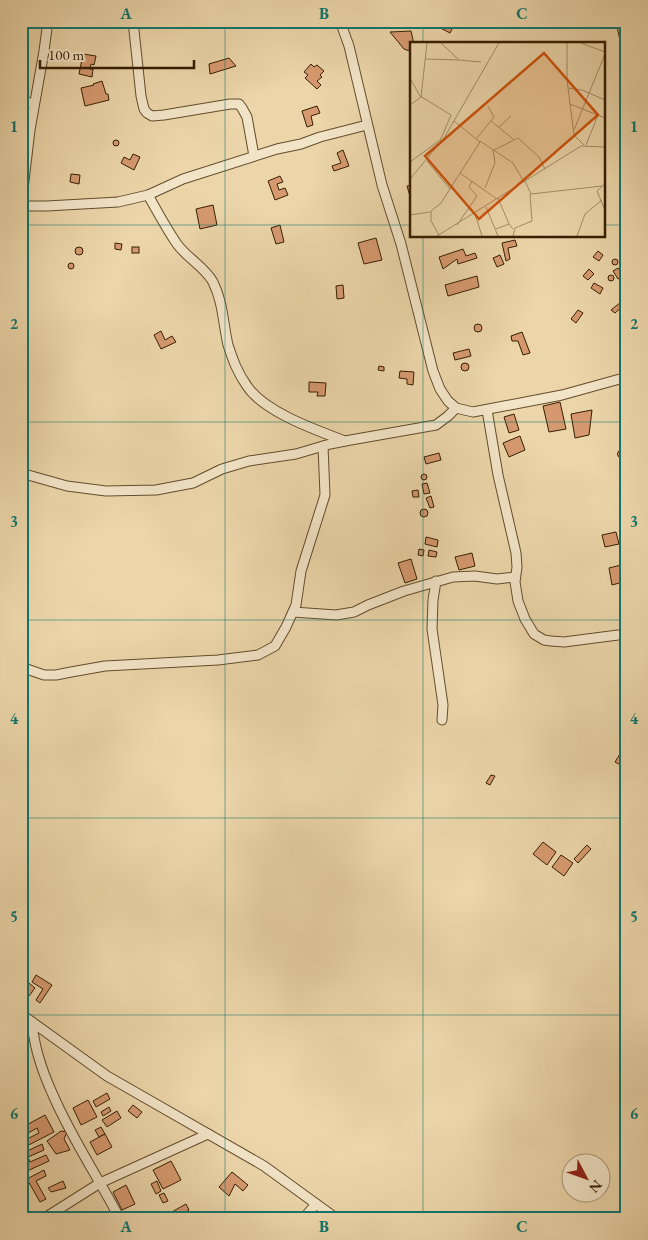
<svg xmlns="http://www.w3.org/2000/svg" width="648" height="1240" font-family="'EB Garamond',serif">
<rect width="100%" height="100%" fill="#ebd5a9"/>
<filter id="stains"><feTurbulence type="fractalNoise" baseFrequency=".004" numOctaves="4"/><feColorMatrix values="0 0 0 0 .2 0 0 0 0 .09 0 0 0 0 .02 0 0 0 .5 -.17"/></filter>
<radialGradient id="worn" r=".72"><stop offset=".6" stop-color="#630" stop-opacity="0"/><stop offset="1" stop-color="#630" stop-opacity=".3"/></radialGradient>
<g fill="#d6996f" stroke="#361e02">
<polygon points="192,21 208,21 193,25"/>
<polygon points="379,21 392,21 392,23 379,25"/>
<polygon points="432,21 456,21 450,33 431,23"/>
<polygon points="411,31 414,44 412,44 412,52 404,49 390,32"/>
<polygon points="83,54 96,56 94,65 91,64 90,69 93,69 92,77 79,74"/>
<polygon points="229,58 236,66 210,74 209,64"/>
<polygon points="311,64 314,67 317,65 324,71 320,75 322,77 317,81 321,85 317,89 305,78 308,75 304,72"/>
<polygon points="102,81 106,94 108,94 109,100 85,106 81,88 94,85 93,84"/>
<polygon points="317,106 320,113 311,116 313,125 307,127 302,111"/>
<circle cx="116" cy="143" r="3"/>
<polygon points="343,150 349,166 334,171 332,166 341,163 337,153"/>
<polygon points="133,154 140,157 134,170 121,163 124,157 130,160"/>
<polygon points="71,174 80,175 79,184 70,182"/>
<polygon points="280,176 283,182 277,184 279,190 285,188 288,195 275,200 268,181"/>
<polygon points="412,185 412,203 407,186"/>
<polygon points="213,205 217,225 200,229 196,209"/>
<polygon points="280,225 284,242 276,244 271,228"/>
<polygon points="376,238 382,260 364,264 358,243"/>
<polygon points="515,240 517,246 508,248 510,259 506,261 502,243"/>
<polygon points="115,243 122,244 121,250 115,249"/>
<rect x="132" y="247" width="7" height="6"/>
<circle cx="79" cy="251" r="4"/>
<polygon points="463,249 466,256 475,253 477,258 458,264 457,259 443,269 439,257"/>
<polygon points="598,251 603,255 599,261 593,257"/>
<polygon points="500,255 504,264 497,267 493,258"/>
<circle cx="615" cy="262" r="3"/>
<circle cx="71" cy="266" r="3"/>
<polygon points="618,268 623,276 618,279 613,271"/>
<polygon points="589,269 594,274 588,280 583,276"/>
<circle cx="611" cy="278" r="3"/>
<polygon points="477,276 479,287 448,296 445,285"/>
<polygon points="594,283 603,288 600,294 591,288"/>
<polygon points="343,285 344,298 337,299 336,286"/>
<polygon points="621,302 624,305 615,313 611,310"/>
<polygon points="578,310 583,313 576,323 571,319"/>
<circle cx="478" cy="328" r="4"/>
<polygon points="161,331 165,340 172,336 176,342 161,349 154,335"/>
<polygon points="522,332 530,353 523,355 518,341 512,341 511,336"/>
<polygon points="469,349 471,356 455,360 453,353"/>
<circle cx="465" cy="367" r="4"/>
<polygon points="379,366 384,367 384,371 378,370"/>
<polygon points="400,371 414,372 413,385 407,384 407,379 399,378"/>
<polygon points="309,382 326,383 325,396 317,396 318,392 309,392"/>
<polygon points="560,402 566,429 549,432 543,406"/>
<polygon points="592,410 589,435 575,438 571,414"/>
<polygon points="514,414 519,430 509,433 504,417"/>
<polygon points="520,436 525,450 509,457 503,443"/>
<circle cx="621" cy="454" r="3.5"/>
<polygon points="439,453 441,460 426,464 424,457"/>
<circle cx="424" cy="477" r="3"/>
<polygon points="427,483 430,493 424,494 422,484"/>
<polygon points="418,490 419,497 413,497 412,491"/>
<polygon points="431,496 434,507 430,508 426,498"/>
<circle cx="424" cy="513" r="4"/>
<polygon points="616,532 619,544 605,547 602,535"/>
<polygon points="426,537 438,540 437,547 425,544"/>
<polygon points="419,549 424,550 423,556 418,555"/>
<polygon points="429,550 437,552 436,557 428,556"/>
<polygon points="472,553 475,566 459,570 455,557"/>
<polygon points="411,559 417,579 405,583 398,563"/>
<polygon points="625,564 627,573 627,581 612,585 609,568"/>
<polygon points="620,754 627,758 626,768 615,762"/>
<polygon points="491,775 495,776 490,785 486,783"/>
<polygon points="543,842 556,852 547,865 533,854"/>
<polygon points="587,845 591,849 578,863 574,859"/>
<polygon points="561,855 573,863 564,876 552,867"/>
<polygon points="36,975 52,985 40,1003 36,1000 43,989 32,982"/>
<polygon points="25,980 35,988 29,996 21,990 21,984"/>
<polygon points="107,1093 110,1099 96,1107 93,1101"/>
<polygon points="88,1100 97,1117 81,1125 73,1108"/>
<polygon points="133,1105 142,1112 137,1118 128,1111"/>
<polygon points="109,1107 111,1111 103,1116 101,1112"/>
<polygon points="117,1111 121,1118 107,1127 102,1120"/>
<polygon points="45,1115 54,1132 21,1149 21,1142 39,1133 37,1128 21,1137 21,1128"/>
<polygon points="101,1127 105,1134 99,1137 95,1130"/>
<polygon points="61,1131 67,1132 64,1139 70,1150 56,1154 47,1141"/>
<polygon points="105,1134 112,1147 97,1155 90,1142"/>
<polygon points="42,1144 44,1150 28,1157 30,1162 46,1155 49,1161 25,1172 21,1163 21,1154"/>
<polygon points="171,1161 181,1180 163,1189 153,1170"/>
<polygon points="44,1170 46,1176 36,1181 46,1199 40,1202 27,1179"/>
<polygon points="232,1172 248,1185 243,1191 235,1184 229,1196 219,1187"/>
<polygon points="63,1181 66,1188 51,1192 48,1188"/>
<polygon points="157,1181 161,1191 156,1194 151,1184"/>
<polygon points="126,1185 135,1204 122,1210 113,1192"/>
<polygon points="164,1193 168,1201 163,1203 159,1195"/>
<polygon points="186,1204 189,1210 187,1211 190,1216 192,1215 194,1219 170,1219 168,1214"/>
<polygon points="67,1214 69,1219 57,1219"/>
</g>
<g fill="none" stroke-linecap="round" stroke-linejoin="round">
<defs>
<g id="minor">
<polyline points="133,21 141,96 144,109 147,113 152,116 164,115 230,104 239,104 242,108 247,117 254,156"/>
<polyline points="340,21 349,46 382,185 401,244 433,371 440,389 448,401 456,408 473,412 562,395 627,377"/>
<polyline points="21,101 34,104"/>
<path d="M148,195C157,211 166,228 177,244C187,258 205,267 213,282C223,302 223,323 228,345C233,360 237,372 247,386C264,412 316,430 345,441"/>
<polyline points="21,206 47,206 118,202 148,195 183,179 277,149 301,144 320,137 367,125"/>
<polyline points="21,206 30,130 44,51 48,21"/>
<polyline points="487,410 498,475 516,553 517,567 515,582 518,601 525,619 534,634 544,640 551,641 564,642 618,635"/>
<polyline points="21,473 67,486 106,491 156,490 193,483 222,469 249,461 296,454 330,444 345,441 436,425 448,416 456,408"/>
<polyline points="436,581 433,600 432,629 443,705 442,720"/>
<polyline points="293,612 336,615 354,612 368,605 404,591 453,577 475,576 497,579 515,577"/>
<polyline points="21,667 44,675 56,675 71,672 105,666 218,660 258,655 275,646 286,627 296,605 301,571 325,495 323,446"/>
<polyline points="21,1014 107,1076 264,1166 337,1219"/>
<path d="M32,1022C34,1048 42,1071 53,1095C72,1139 98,1177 120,1219"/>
<polyline points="43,1219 100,1183 208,1134"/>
<polyline points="303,1219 316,1204"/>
</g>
<polyline id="trunk" points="624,21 627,35"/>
</defs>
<use href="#minor" stroke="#634c2c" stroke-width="11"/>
<use href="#trunk" stroke="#361e02" stroke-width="17"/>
<use href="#minor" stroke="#f2e4c7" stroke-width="9"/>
<use href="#trunk" stroke="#ebd5a9" stroke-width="15"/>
</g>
<path fill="none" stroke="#0f766e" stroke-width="1" stroke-opacity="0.55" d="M225,21V1219M423,21V44M21,225H412M604,225H627M423,236V1219M21,422H627M21,620H627M21,818H627M21,1015H627"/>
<g transform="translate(410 42)">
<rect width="195" height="195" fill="#ebd5a9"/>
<path fill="none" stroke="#a38c66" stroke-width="1" d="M31,1L49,18L71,20M157,1V38L164,93L174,103M171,1L195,10M16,17L49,18M0,36L10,54L41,73L30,99M158,46L172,48L195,58M160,62L195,76M0,63L11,55L17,1M81,79L103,97M88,86L101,74M164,88L195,12M67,96L84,75L78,64M70,99L103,121L114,140M176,103L188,73M84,108L108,96L129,115L135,127M17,119L40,147M0,120L30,98M50,131L87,157M0,137L34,96L89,1M115,139L121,152L192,144M195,142L187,149L195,168M75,146L85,121L83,108M88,156L99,182M76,165L88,194M65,172L72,194M0,173L20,170M47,183L67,154L59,145L62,139M86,187L99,182L103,187M29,193L21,179V169L31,161L70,100L44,79M27,194L171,104L195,105M103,194L105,186L122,179L120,152M167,194L175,172L192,158"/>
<path fill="#cd500a" fill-opacity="0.15" stroke="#cd500a" stroke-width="2.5" d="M134,11L188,73L69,177L15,114Z"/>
<rect width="195" height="195" fill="none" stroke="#361e02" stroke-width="2.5"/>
</g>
<rect width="648" height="1240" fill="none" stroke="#ebd5a9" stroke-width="55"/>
<g transform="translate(586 1178) rotate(131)"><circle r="24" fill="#f2e4c7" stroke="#a79578"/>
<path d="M0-4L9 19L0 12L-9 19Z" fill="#8f2418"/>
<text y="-8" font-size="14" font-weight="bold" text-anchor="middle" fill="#361e02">N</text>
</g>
<path d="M40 60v8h154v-8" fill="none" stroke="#361e02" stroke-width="2.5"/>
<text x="48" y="60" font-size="15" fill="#361e02" stroke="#f2e4c7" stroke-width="4" paint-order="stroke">100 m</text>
<rect x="28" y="28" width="592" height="1184" fill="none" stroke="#0f766e" stroke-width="2"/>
<g font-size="16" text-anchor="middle" font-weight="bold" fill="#0f766e">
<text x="126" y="19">A</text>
<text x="324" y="19">B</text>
<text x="522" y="19">C</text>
<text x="14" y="132">1</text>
<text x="634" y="132">1</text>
<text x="14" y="329">2</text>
<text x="634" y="329">2</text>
<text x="14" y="527">3</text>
<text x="634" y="527">3</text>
<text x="14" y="724">4</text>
<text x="634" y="724">4</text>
<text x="14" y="922">5</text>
<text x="634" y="922">5</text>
<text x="14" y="1119">6</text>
<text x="634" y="1119">6</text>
<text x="126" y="1232">A</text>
<text x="324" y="1232">B</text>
<text x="522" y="1232">C</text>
</g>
<rect width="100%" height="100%" filter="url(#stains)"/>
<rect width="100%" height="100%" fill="url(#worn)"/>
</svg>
